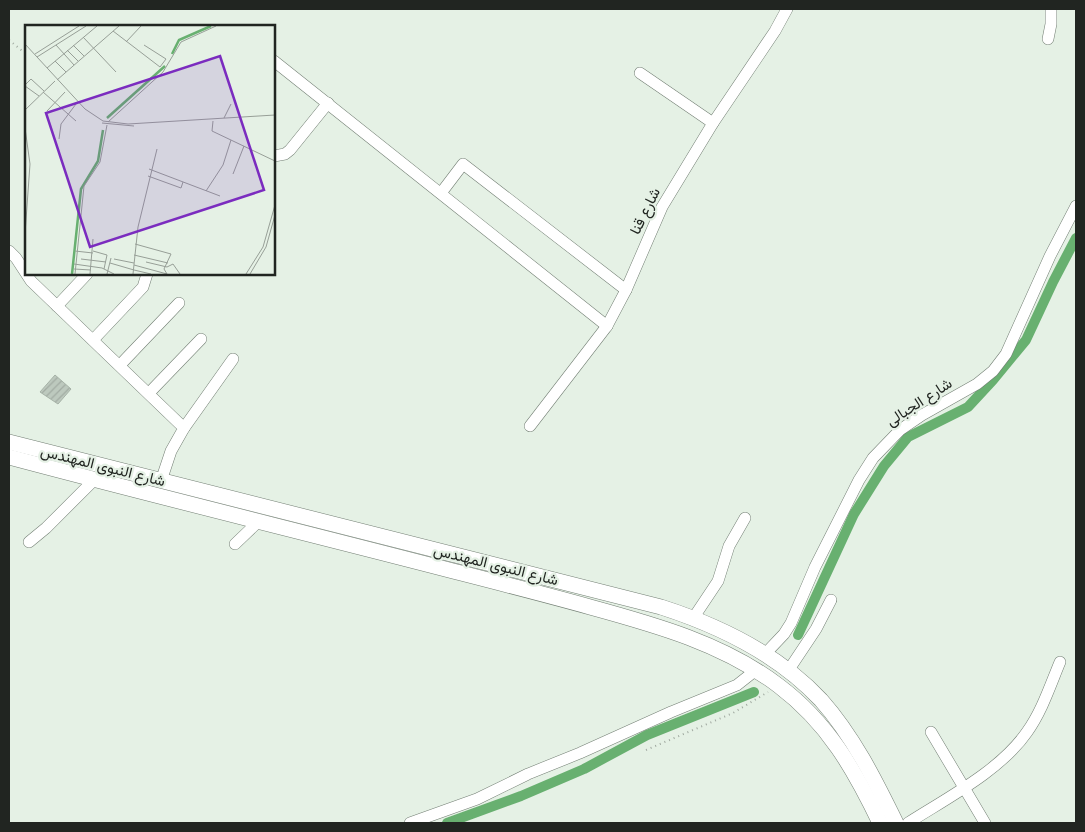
<svg xmlns="http://www.w3.org/2000/svg" width="1085" height="832" font-family="Lato,Vazirmatn,sans-serif">
<defs>
<pattern id="building-hatch" width="6" height="6" patternUnits="userSpaceOnUse" patternTransform="scale(1.25)"><rect width="6" height="6" fill="#bdc9be"/><path d="M-1 1l2-2M0 6l6-6M5 7l2-2" fill="none" stroke="#a2aca3"/></pattern>
</defs>
<rect width="100%" height="100%" fill="#e5f1e5"/>
<g fill="none" stroke-linecap="round" stroke-linejoin="round">
<g stroke="#68b070" stroke-width="10">
<polyline points="798,635 854,514 884,466 908,437 968,407 993,380 1026,340 1053,282 1076,238"/>
<polyline points="447,823 521,796 584,769 647,735 754,692"/>
</g>
</g>
<polygon fill="url(#building-hatch)" stroke="#a6b2a7" points="55,375 71,389 58,404 40,392"/>
<g fill="none" stroke-linecap="round" stroke-linejoin="round">
<defs>
<g id="minor">
<polyline points="1048,39 1051,24 1051,9"/>
<polyline points="274,61 607,326"/>
<polyline points="640,73 713,123"/>
<polyline points="274,156 285,154 290,150 328,103"/>
<polyline points="441,193 463,164 626,290"/>
<polyline points="9,251 16,258 31,281 184,428 171,451 161,481"/>
<polyline points="57,306 87,274"/>
<polyline points="93,340 143,287 147,274"/>
<polyline points="120,365 179,303"/>
<polyline points="149,393 201,339"/>
<polyline points="530,426 607,326 626,290 662,207 713,123 775,31 787,9"/>
<polyline points="184,428 233,359"/>
<polyline points="29,542 46,528 94,480"/>
<polyline points="235,544 259,521"/>
<polyline points="694,617 718,581 729,546 745,518"/>
<polyline points="765,654 784,634 791,623 815,567 859,480 873,458 900,430 922,415 977,384 993,371 1006,354 1050,256 1076,206"/>
<polyline points="788,671 816,629 831,600"/>
<polyline points="931,732 985,823"/>
<polyline points="410,823 477,799 528,774 580,753 671,712 737,685 756,670"/>
<path d="M908,823C947,798 1000,771 1027,732C1042,711 1050,686 1060,662"/>
</g>
<g id="major">
<path d="M9,442L661,607C720,626 778,654 821,700C853,736 875,780 896,823"/>
<path d="M9,457C159,497 311,534 461,573C504,584 547,595 590,607C656,625 724,644 779,686C828,723 854,769 880,823"/>
</g>
</defs>
<use href="#minor" stroke="#737f74" stroke-width="12"/>
<use href="#major" stroke="#737f74" stroke-width="16"/>
<g stroke="#a0a9a0" stroke-width="2" stroke-dasharray="1 4" stroke-linecap="butt">
<polyline points="9,40 26,54"/>
<polyline points="646,750 733,713 768,692"/>
</g>
<use href="#minor" stroke="#fff" stroke-width="11"/>
<use href="#major" stroke="#fff" stroke-width="15"/>
</g>
<g text-anchor="middle" stroke-width="4.5" stroke-linejoin="round" paint-order="stroke">
<g font-size="15" fill="#212521" stroke="#e5f1e5">
<text transform="translate(645 211) rotate(-64)" y="5">شارع قنا</text>
<text transform="translate(919 402) rotate(-33)" y="5">شارع الجبالى</text>
<text transform="translate(103 466) rotate(14)" y="5">شارع النبوى المهندس</text>
<text transform="translate(496 565) rotate(14)" y="5">شارع النبوى المهندس</text>
</g>
</g>
<g transform="translate(25 25)">
<rect width="250" height="250" fill="#e5f1e5"/>
<path fill="none" stroke="#68b070" stroke-width="2.5" d="M147,29L154,15L186,1M82,93L140,41M47,249L56,164L73,136L78,105"/>
<path fill="none" stroke="#979f97" stroke-width="1" d="M88,6L135,42L141,34L119,20M58,12L91,47M101,17L116,1M0,19L60,84L78,96L103,99L250,90M31,20L49,40M48,20L59,31M42,25L53,36M10,29L54,1M12,32L61,1M30,36L41,47M22,43L72,1M32,55L94,1M0,60L6,54L19,66M0,61L14,71M18,67L51,96M0,85L30,56M22,86L40,67M199,93L206,79M188,96L187,106L250,136M83,97L138,47L156,17L191,1M77,98L109,101M0,103L5,139L0,209M34,114L36,99L51,79M124,144L195,171M208,149L219,121M123,151L156,163L158,157M181,166L198,140L206,115M110,219L146,229L139,244L142,249M50,226L68,228M68,226L82,230L79,244M109,230L143,238M56,234L81,237M89,234L109,238M121,237L142,242L148,239L155,249M85,238L109,245M49,239L77,243L89,249M109,240L142,249M49,244L66,245M109,245L126,249M50,249L59,161L75,137L82,100M65,249L68,214M82,249L86,233M108,249L113,202L132,124M221,249L238,222L250,180M225,249L241,222L250,190"/>
<path fill="#7b2cbf" fill-opacity="0.15" stroke="#7b2cbf" stroke-width="2.5" d="M195,31L239,165L65,222L21,88Z"/>
<rect width="250" height="250" fill="none" stroke="#212521" stroke-width="2.5"/>
</g>
<rect width="1085" height="832" fill="none" stroke="#212521" stroke-width="20"/>
</svg>
